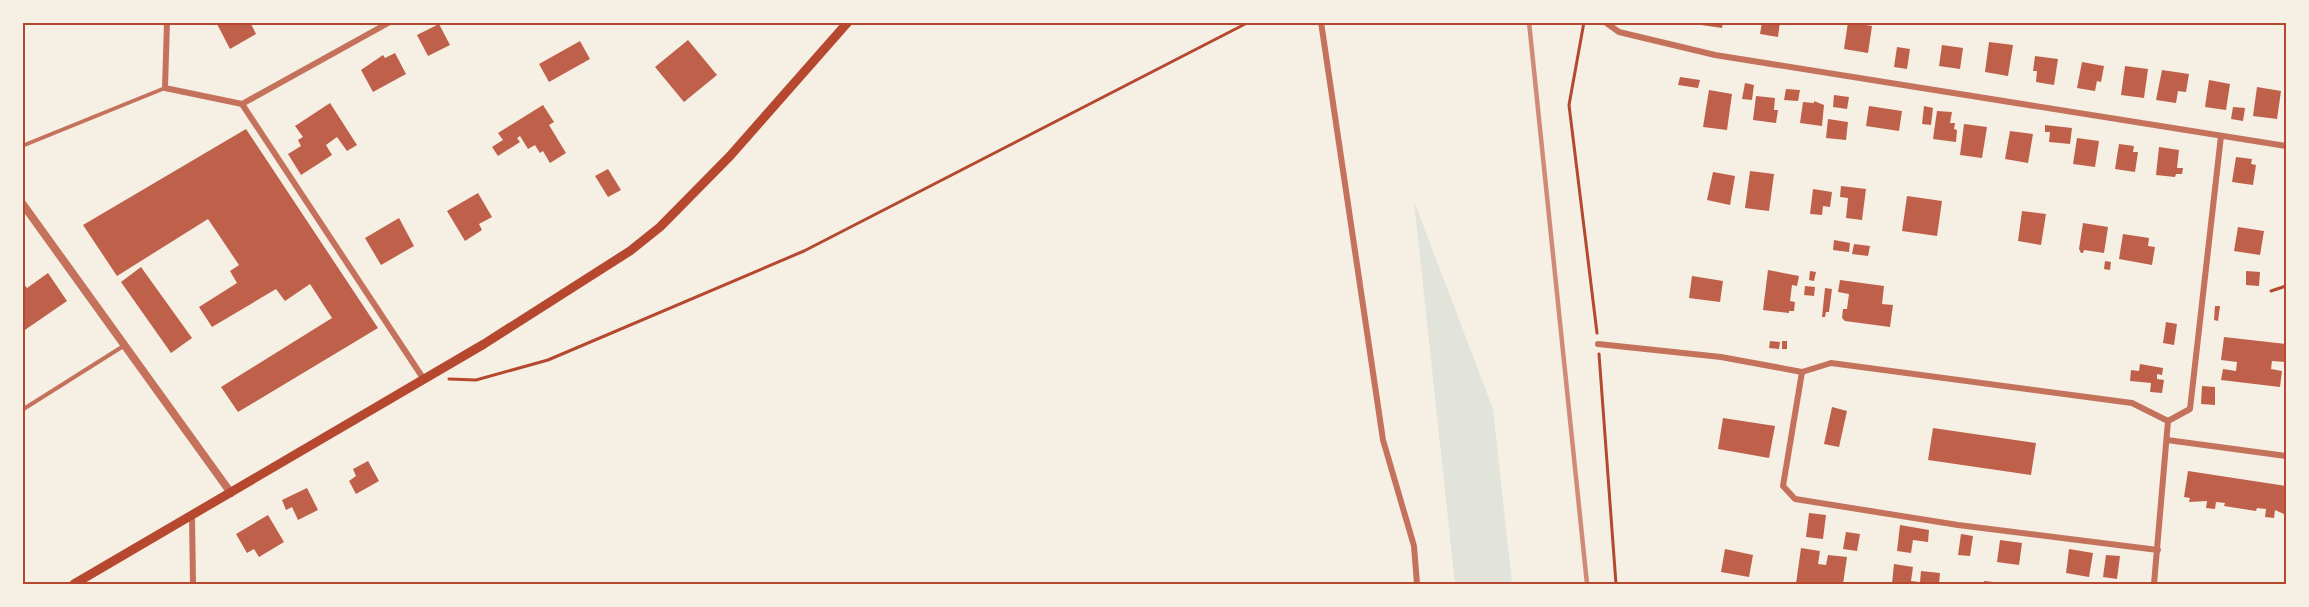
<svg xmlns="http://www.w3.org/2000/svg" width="2309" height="607" font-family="'Source Sans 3',sans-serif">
<rect width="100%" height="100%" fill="#f6efe4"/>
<polygon fill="#e2e4dc" points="1414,201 1493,409 1512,584 1455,584"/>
<g fill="#bf614a">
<polygon points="216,22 250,22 256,34 230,49"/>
<polygon points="1701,22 1723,22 1722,28 1701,25"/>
<polygon points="1762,22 1780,22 1778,37 1760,34"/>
<polygon points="1848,22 1872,26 1868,53 1844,49"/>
<polygon points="439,24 450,45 428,56 417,35"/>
<polygon points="688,40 717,75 684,102 655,67"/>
<polygon points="580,41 590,59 549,82 539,64"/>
<polygon points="1989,42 2013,45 2008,76 1985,72"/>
<polygon points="1942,45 1963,48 1960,69 1939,66"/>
<polygon points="1897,47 1910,49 1907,69 1894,67"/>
<polygon points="395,53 406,74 373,92 361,70 383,55 385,58"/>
<polygon points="2035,56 2058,59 2054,85 2036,82 2037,71 2033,71"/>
<polygon points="2082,62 2104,66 2101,82 2097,81 2095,91 2077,88"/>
<polygon points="2125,66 2148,69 2144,98 2121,95"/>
<polygon points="2162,70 2189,74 2186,92 2178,91 2176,103 2156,100"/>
<polygon points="1680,77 1700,80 1698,88 1678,85"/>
<polygon points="2209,80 2230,84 2226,110 2205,107"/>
<polygon points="1745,83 1754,85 1752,100 1742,99"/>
<polygon points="2257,87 2281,91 2277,119 2253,116"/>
<polygon points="1786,89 1800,90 1798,101 1784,100"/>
<polygon points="1709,90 1732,94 1727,130 1703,127"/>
<polygon points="1834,95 1849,97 1847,109 1833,107"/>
<polygon points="1756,96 1775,98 1774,110 1778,110 1776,123 1753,120"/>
<polygon points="1814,101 1824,105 1822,126 1800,123 1803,102 1814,103"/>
<polygon points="330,103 357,145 347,151 337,137 326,145 332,155 301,175 288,154 301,146 298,140 303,137 295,126"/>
<polygon points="543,105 554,122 549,125 566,153 550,163 543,151 540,153 535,145 528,149 520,136 517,138 520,142 498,156 492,147 503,140 498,133"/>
<polygon points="1869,106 1902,111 1899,131 1866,126"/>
<polygon points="1924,106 1933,108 1931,125 1922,124"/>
<polygon points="2233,107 2245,108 2243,121 2231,119"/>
<polygon points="1937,111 1952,112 1950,123 1955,123 1954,129 1957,130 1956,142 1933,139"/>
<polygon points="1828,119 1848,122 1846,140 1826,138"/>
<polygon points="1964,124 1987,127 1982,158 1960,155"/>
<polygon points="2045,125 2072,128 2070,144 2049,142 2050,132 2045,132"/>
<polygon points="246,129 378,328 238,412 221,387 332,318 310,284 285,301 276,289 212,327 199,307 237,283 230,271 239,265 208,219 117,276 83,225"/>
<polygon points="2010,131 2033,134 2028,163 2005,159"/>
<polygon points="2077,138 2099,141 2095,167 2073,164"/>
<polygon points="2119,144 2134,146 2133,152 2138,152 2135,172 2115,169"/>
<polygon points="2159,147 2179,150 2177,168 2183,168 2182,174 2176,174 2175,177 2156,175"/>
<polygon points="2236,157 2252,159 2251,164 2256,165 2253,185 2232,182"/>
<polygon points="608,169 621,190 608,197 595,176"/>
<polygon points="1750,171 1774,174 1769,211 1745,208"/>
<polygon points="1713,172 1735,176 1730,205 1707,200"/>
<polygon points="1841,186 1866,189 1862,220 1846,218 1848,198 1840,197"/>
<polygon points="1813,189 1832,192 1830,207 1823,206 1822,215 1810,214"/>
<polygon points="478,193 492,217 479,224 482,230 465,241 447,211"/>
<polygon points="1907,196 1942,201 1937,236 1902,231"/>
<polygon points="2022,211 2046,214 2041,245 2018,241"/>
<polygon points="399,218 414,246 381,265 365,238"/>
<polygon points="2083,223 2108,227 2104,253 2084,250 2083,253 2081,253 2079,249"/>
<polygon points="2238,227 2264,231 2260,255 2234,251"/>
<polygon points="2123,234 2149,238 2148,246 2155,247 2152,265 2119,259"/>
<polygon points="1834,240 1850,243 1849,252 1833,250"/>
<polygon points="1854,244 1870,246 1868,256 1852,254"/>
<polygon points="2105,261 2111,262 2110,270 2104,269"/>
<polygon points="141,267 192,338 171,353 121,282"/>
<polygon points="1768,270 1799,276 1797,286 1792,285 1790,301 1795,302 1794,311 1789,311 1789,313 1763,310"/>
<polygon points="1810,271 1816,272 1814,281 1809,280"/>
<polygon points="2246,271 2260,272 2259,286 2246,285"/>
<polygon points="48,273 67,301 22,332 22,282 27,288"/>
<polygon points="1692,276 1723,281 1720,302 1689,298"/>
<polygon points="1840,280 1884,286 1882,304 1893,305 1890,327 1845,321 1842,318 1843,309 1847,309 1849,294 1838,292"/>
<polygon points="1805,286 1815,287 1814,296 1804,295"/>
<polygon points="1825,288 1832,289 1829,312 1826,312 1825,317 1822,317"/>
<polygon points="2215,306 2220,306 2218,321 2214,320"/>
<polygon points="2166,322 2177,324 2174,345 2163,343"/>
<polygon points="2224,337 2286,344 2286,362 2272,361 2271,369 2282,371 2280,387 2221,380 2223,369 2236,371 2237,362 2221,360"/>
<polygon points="1770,341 1780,342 1779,349 1769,348"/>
<rect x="1782" y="341" width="5" height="8"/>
<polygon points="2140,364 2163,368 2162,375 2157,374 2157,379 2164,380 2162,393 2150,392 2151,383 2130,381 2131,370 2139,371"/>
<polygon points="2202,386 2215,387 2215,405 2201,404"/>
<polygon points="1832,407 1847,411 1839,447 1824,444"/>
<polygon points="1723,418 1775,426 1769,458 1718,449"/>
<polygon points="1933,428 2036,443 2031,475 1928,460"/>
<polygon points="368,461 379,481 356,494 349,481 356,476 353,469"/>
<polygon points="2188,471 2286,486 2286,515 2275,510 2274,518 2265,517 2266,509 2257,508 2256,511 2224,506 2225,503 2216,502 2215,509 2206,508 2207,501 2189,502 2190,498 2184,497"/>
<polygon points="307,488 318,510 298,520 292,507 286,510 282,500"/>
<polygon points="1809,513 1826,515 1823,539 1806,537"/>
<polygon points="268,515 284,542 259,557 254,549 247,553 236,534"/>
<polygon points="1900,525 1929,530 1928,542 1913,540 1911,553 1897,551"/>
<polygon points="1846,532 1860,534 1857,551 1843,549"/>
<polygon points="1961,534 1973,536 1970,556 1958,555"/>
<polygon points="2000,540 2022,543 2019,565 1997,562"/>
<polygon points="1801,548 1820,551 1818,564 1826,565 1828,555 1847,557 1843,584 1796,584"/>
<polygon points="1725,549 1753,555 1749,577 1721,572"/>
<polygon points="2069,549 2093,553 2089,577 2066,573"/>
<polygon points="2106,555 2120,556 2117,579 2103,577"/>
<polygon points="1894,564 1913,567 1911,581 1920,582 1921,571 1940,573 1939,584 1892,584"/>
<polygon points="1984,581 2003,583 2003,584 1983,584"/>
</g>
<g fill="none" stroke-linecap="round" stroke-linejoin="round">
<g stroke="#b5482f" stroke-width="3">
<polyline points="1584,22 1569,105 1597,333"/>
<polyline points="2271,291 2286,286"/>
<polyline points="1599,354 1616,584"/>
<polyline points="449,379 476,380 548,360 804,251 1249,22"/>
</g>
<g stroke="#c5725c" stroke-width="4">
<polyline points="22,146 165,88"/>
<polyline points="22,410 125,345"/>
</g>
<g stroke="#c5725c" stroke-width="6">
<polyline points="167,22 165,88 242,104 423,378"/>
<polyline points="1321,22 1383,440 1414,546 1417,584"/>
<polyline points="1605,22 1619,32 1715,55 2286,146"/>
<polyline points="242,104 390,22"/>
<polyline points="1598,344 1721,357 1802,372 1831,363 2132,403 2168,421"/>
<polyline points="1802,372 1783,486 1795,499 1958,525 2158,550"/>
<polyline points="2167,440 2286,456"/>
<polyline points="192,516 193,584"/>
<polyline points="2154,584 2168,421 2190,409 2221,136"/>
</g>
<polyline stroke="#c5725c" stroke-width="8" points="22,203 231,493"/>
<polyline stroke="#b5482f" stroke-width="9" points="74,584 484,344 630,251 660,227 730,156 848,22"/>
<polyline stroke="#cf8b77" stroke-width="4.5" points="1529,22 1587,584"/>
</g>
<rect width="2309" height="607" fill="none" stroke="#f6efe4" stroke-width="48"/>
<rect x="24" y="24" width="2261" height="559" fill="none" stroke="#b5482f" stroke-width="2"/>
</svg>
